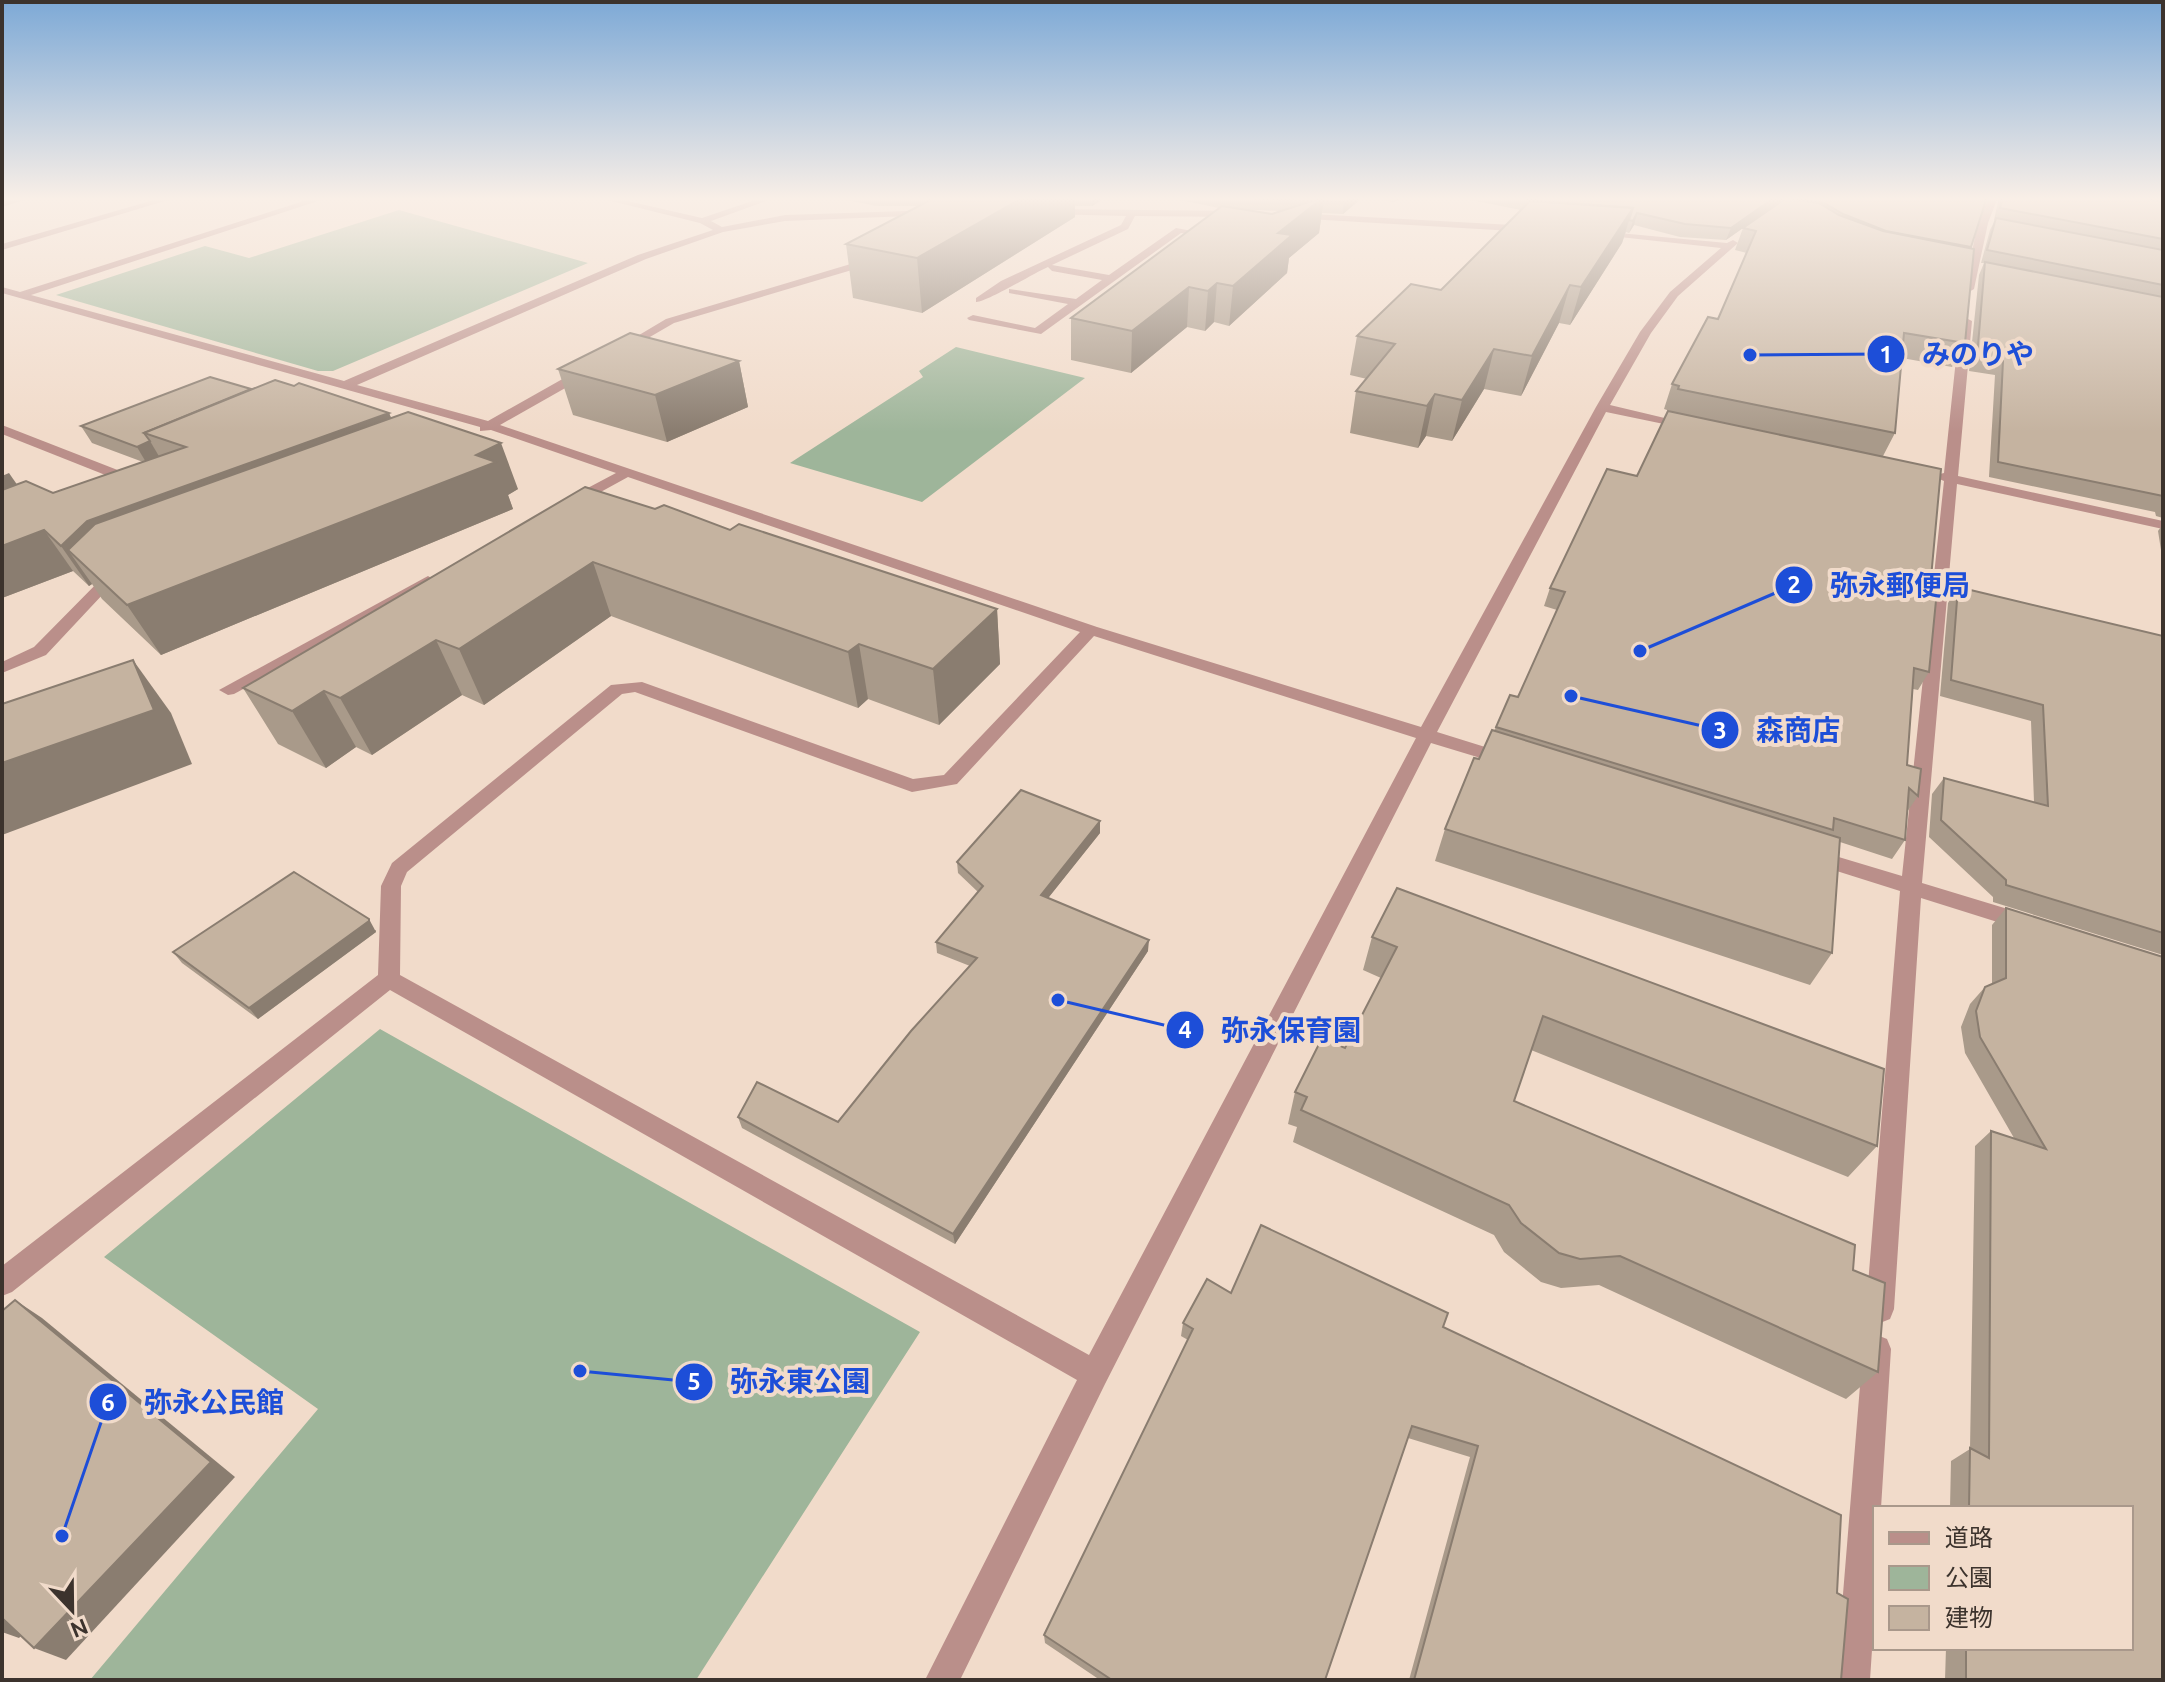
<svg xmlns="http://www.w3.org/2000/svg" width="2165" height="1682" font-family="Ubuntu,'Noto Sans JP',sans-serif">
<rect width="100%" height="100%" fill="#f1dbca"/>
<g fill="#9eb59a">
<polygon points="399,210 588,263 333,371 318,371 56,295 205,246 249,258"/>
<polygon points="956,347 1085,378 922,502 790,463 923,377 919,371"/>
<polygon points="380,1029 920,1332 696,1680 90,1680 318,1409 104,1257"/>
</g>
<g fill="none" stroke-linecap="round" stroke-linejoin="round">
<g fill="#ba8f8a" fill-rule="evenodd">
<polygon points="19,197 34,197 2,207 2,201"/>
<polygon points="164,197 178,197 2,250 2,244"/>
<path d="M316,197H330L31,295L344,381L638,255L713,230L700,223L595,197H610L702,218L764,197H777L711,221L722,227L785,215L937,210L934,215L785,221L723,232L646,259L357,385L488,421L582,368H590V374L500,425L1097,627L1421,727L1596,407L1640,332L1670,292L1721,248L1592,234L1597,231L1727,243L1733,240L1738,243L1678,296L1651,333L1610,405L1694,425L1688,429L1606,412L1437,732L1514,756L1516,760L1507,766L1431,743L1105,1384L960,1680H925L1077,1380L390,990L12,1292L2,1296V1266L378,975L381,886L392,863L611,685L642,682L913,779L944,775L1080,632L628,477L577,505H567V499L616,473L491,430L480,431V427L2,293V287L20,292ZM1094,636L1416,738L1089,1355L400,975L401,886L407,872L622,694L635,692L912,792L957,784Z"/>
<polygon points="1989,197 1998,197 1988,223 1974,289 1969,292 1964,289 1978,223"/>
<path d="M1050,209L1238,211L1243,214L1238,217L1135,216L1128,229L1052,265L1109,275L1176,228L1219,236L1214,239L1181,233L1041,334L969,320L967,318L973,315L1035,328L1068,304L1009,293V289L1076,299L1102,280L1052,271L1048,267C1034,273 985,303 976,302V298L1001,281L1121,225L1126,216L1047,214Z"/>
<polygon points="1294,213 1530,226 1535,229 1530,232 1291,218"/>
<polygon points="874,254 879,257 872,264 674,323 624,352 614,350 666,319 864,260"/>
<polygon points="1966,318 1972,321 1958,476 2163,521 2163,529 1957,484 1922,883 2034,917 2037,923 2034,929 2026,931 1921,898 1894,1309 1890,1319 1880,1323 1870,1319 1866,1309 1900,891 1805,861 1802,856 1805,851 1812,849 1902,876 1944,481 1932,476 1944,473 1960,321"/>
<polygon points="2,425 133,476 135,479 123,482 2,434"/>
<polygon points="114,569 122,574 119,577 46,655 2,673 2,662 34,647 109,571"/>
<polygon points="428,576 436,581 434,584 234,694 228,695 219,690"/>
<polygon points="1877,1335 1887,1339 1891,1349 1881,1508 1875,1508 1875,1604 1870,1680 1836,1680 1863,1349 1867,1339"/>
</g>
</g>
<g fill="#a99a8a" fill-rule="evenodd">
<polygon points="833,197 1107,197 1092,206 1075,206 1075,217 922,313 853,298 846,244 918,206 876,206"/>
<path d="M1166,197H1363L1343,214L1322,213L1319,233L1289,258L1287,273L1229,326L1214,322L1205,331L1187,327L1131,373L1071,360V318L1219,208ZM1247,210H1257L1280,211L1272,214Z"/>
<polygon points="1370,197 1404,197 1393,202"/>
<polygon points="1456,197 1787,197 1726,240 1680,237 1634,225 1629,233 1626,232 1622,243 1570,325 1559,323 1521,396 1484,389 1452,441 1426,436 1418,448 1350,433 1356,391 1367,379 1350,375 1357,336 1441,290 1521,210"/>
<polygon points="1987,197 1970,249 1965,343 1952,367 1902,358 1895,433 1883,456 1931,578 1929,672 1918,690 1913,689 1907,765 1918,796 1907,812 1905,840 1892,859 1840,842 1832,953 1810,985 1435,861 1445,829 1479,759 1496,727 1518,697 1557,610 1544,606 1550,588 1637,476 1670,411 1664,409 1672,384 1718,319 1747,253 1735,250 1743,228 1795,198"/>
<polygon points="1999,197 2163,197 2163,518 2156,516 2155,512 1989,477 1995,375 1969,371 1979,275 1984,263 1981,263 1990,230 1995,220 1994,220"/>
<polygon points="739,361 748,407 667,442 573,415 558,369"/>
<polygon points="251,389 389,413 391,418 518,489 508,495 513,509 161,655 102,599 92,584 89,586 73,571 2,598 53,493 143,462 92,443 81,426"/>
<polygon points="655,509 997,609 1000,664 939,725 868,699 858,708 611,616 484,705 462,695 372,755 356,747 326,768 278,744 243,688"/>
<polygon points="2163,524 2163,563 2158,531"/>
<polygon points="1958,587 2163,636 2163,955 1993,902 1993,897 1929,837 1932,794 1944,778 2034,802 2031,721 1940,696 1948,603"/>
<polygon points="1100,821 1100,833 1048,898 1148,951 955,1244 742,1128 738,1117 838,1122 970,966 937,953 936,942 978,892 958,873 957,862"/>
<polygon points="2006,908 2163,957 2163,1680 1945,1680 1946,1648 2131,1648 2131,1508 1950,1508 1951,1461 1970,1449 1975,1146 1991,1131 2014,1138 1965,1053 1961,1027 1970,1004 1985,987 1992,984 1992,925"/>
<polygon points="376,930 376,932 258,1019 182,963 173,952"/>
<polygon points="1372,937 1877,1146 1848,1177 1531,1050 1514,1101 1853,1270 1878,1372 1846,1399 1599,1285 1561,1288 1541,1282 1504,1252 1494,1235 1293,1142 1297,1127 1288,1124 1295,1092 1345,1048 1381,978 1363,970"/>
<polygon points="1231,1293 1443,1327 1837,1593 1841,1680 1409,1680 1470,1457 1408,1438 1325,1680 1100,1680 1045,1643 1044,1635 1188,1340 1181,1336 1183,1323"/>
</g>
<g fill="#8a7d70">
<polygon points="1024,197 1075,197 1075,217 922,313 917,258"/>
<polygon points="1092,197 1107,197 1092,206"/>
<polygon points="1324,197 1319,233 1289,258 1287,273 1229,326 1233,286 1278,233"/>
<polygon points="1350,197 1363,197 1343,214 1344,202"/>
<polygon points="1394,197 1404,197 1393,202"/>
<polygon points="1775,197 1787,197 1726,240 1731,228"/>
<polygon points="1633,208 1622,243 1570,325 1581,287"/>
<polygon points="1637,213 1634,225 1629,233 1633,221"/>
<polygon points="1217,283 1214,322 1205,331 1208,291"/>
<polygon points="1570,285 1559,323 1521,396 1532,356"/>
<polygon points="1189,287 1187,327 1131,373 1132,331"/>
<polygon points="1494,349 1484,389 1452,441 1462,400"/>
<polygon points="739,361 748,407 667,442 655,395"/>
<polygon points="1435,394 1426,436 1418,448 1427,406"/>
<polygon points="389,413 405,451 68,550 92,584 89,586 61,546 87,521"/>
<polygon points="150,441 160,458 147,464 137,447"/>
<polygon points="501,443 518,489 508,495 513,509 161,655 127,605 476,455"/>
<polygon points="9,473 36,512 2,527 2,476"/>
<polygon points="44,530 73,571 2,598 2,546"/>
<polygon points="593,562 611,616 484,705 459,649"/>
<polygon points="997,609 1000,664 939,725 933,669"/>
<polygon points="436,640 462,695 372,755 340,698"/>
<polygon points="859,644 868,699 858,708 848,652"/>
<polygon points="133,660 171,713 192,764 2,835 2,763"/>
<polygon points="324,691 356,747 326,768 292,711"/>
<polygon points="1100,821 1100,833 1041,907 1041,895"/>
<polygon points="369,919 376,932 258,1019 249,1008"/>
<polygon points="1149,940 1148,951 955,1244 953,1234"/>
<polygon points="15,1300 42,1318 235,1477 66,1660 34,1648"/>
<polygon points="2,1616 31,1626 19,1638 2,1632"/>
</g>
<g fill="#c5b3a0" stroke="#8a7d70" stroke-width="2">
<polygon points="936,197 1024,197 917,258 846,244"/>
<polygon points="1221,197 1350,197 1344,202 1323,201 1324,197 1313,201"/>
<polygon points="1324,197 1278,233 1292,235 1233,286 1217,283 1208,291 1189,287 1132,331 1071,318 1222,206 1272,214"/>
<polygon points="1517,197 1775,197 1731,228 1685,224 1637,213 1633,221 1629,220 1633,208 1541,201"/>
<polygon points="1797,197 1987,197 1971,247 1886,231 1843,214 1824,203 1795,198"/>
<polygon points="2003,197 2140,197 2163,202 2163,239 2000,208"/>
<polygon points="1786,198 1819,203 1839,215 1883,231 1974,249 1965,343 1904,333 1895,433 1678,389 1679,386 1672,384 1708,317 1718,319 1756,231 1743,228"/>
<polygon points="1530,201 1633,208 1581,287 1570,285 1532,356 1494,349 1462,400 1435,394 1427,406 1356,391 1395,344 1357,336 1411,284 1441,290"/>
<polygon points="1996,218 2163,250 2163,285 1987,250"/>
<polygon points="1985,262 2163,297 2163,496 1998,462 2003,361 1977,357"/>
<polygon points="630,333 739,361 655,395 558,369"/>
<polygon points="210,377 251,389 144,433 150,441 137,447 81,426"/>
<polygon points="275,380 294,386 299,383 389,413 87,521 61,546 44,530 2,546 2,490 26,481 53,493 186,447 144,433"/>
<polygon points="1668,411 1941,469 1931,578 1938,580 1929,672 1914,668 1907,765 1921,769 1918,796 1909,788 1905,840 1834,818 1833,830 1496,727 1510,695 1518,697 1565,592 1550,588 1607,469 1637,476"/>
<polygon points="408,412 501,443 476,455 496,462 127,605 68,550 95,524"/>
<polygon points="585,487 655,509 664,505 730,530 739,524 997,609 933,669 859,644 848,652 593,562 459,649 436,640 340,698 324,691 292,711 243,688"/>
<polygon points="1958,587 2163,636 2163,933 2006,885 2006,880 1941,820 1944,778 2048,806 2043,705 1951,680"/>
<polygon points="133,660 154,710 2,763 2,704"/>
<polygon points="1492,730 1840,838 1832,953 1445,829 1474,758 1479,759"/>
<polygon points="1021,790 1100,821 1041,895 1149,940 953,1234 738,1117 757,1082 838,1122 911,1031 977,958 936,942 983,886 957,862"/>
<polygon points="294,872 369,919 369,921 249,1008 173,952"/>
<polygon points="1397,888 1884,1069 1877,1146 1543,1016 1514,1101 1855,1245 1853,1270 1885,1283 1878,1372 1620,1256 1580,1259 1559,1253 1521,1223 1509,1205 1301,1110 1307,1097 1295,1092 1322,1038 1345,1048 1397,947 1372,937"/>
<polygon points="2006,908 2163,957 2163,1680 1966,1680 1966,1648 2131,1648 2131,1508 1969,1508 1970,1448 1989,1458 1991,1131 2046,1149 1980,1037 1976,1011 1985,987 2006,978"/>
<polygon points="1261,1225 1448,1313 1443,1327 1841,1515 1837,1593 1848,1599 1841,1680 1414,1680 1478,1446 1412,1426 1325,1680 1112,1680 1044,1635 1193,1329 1183,1323 1207,1279 1231,1293"/>
<polygon points="15,1300 211,1462 34,1648 2,1618 2,1311"/>
</g>
<linearGradient id="sky" x2="0" y2="1"><stop stop-color="#7da9d6"/><stop offset="0.46" stop-color="#f9efe7"/><stop offset="1" stop-color="#f9efe7" stop-opacity="0"/></linearGradient>
<rect width="2165" height="432" fill="url(#sky)"/>
<path fill="none" stroke="#1d4ed8" stroke-width="3" d="M1750 355L1886 354M1640 651L1794 585M1571 696L1720 730M1058 1000L1185 1030M580 1371L694 1382M62 1536L108 1402"/>
<g fill="#1d4ed8" stroke="#f1dbca" stroke-width="3">
<circle cx="1750" cy="355" r="8"/>
<circle cx="1640" cy="651" r="8"/>
<circle cx="1571" cy="696" r="8"/>
<circle cx="1058" cy="1000" r="8"/>
<circle cx="580" cy="1371" r="8"/>
<circle cx="62" cy="1536" r="8"/>
<circle cx="1886" cy="354" r="20"/>
<circle cx="1794" cy="585" r="20"/>
<circle cx="1720" cy="730" r="20"/>
<circle cx="1185" cy="1030" r="20"/>
<circle cx="694" cy="1382" r="20"/>
<circle cx="108" cy="1402" r="20"/>
</g>
<g font-size="24" text-anchor="middle" font-weight="bold" fill="#fff">
<text x="1886" y="363">1</text>
<text x="1794" y="593">2</text>
<text x="1720" y="739">3</text>
<text x="1185" y="1038">4</text>
<text x="694" y="1390">5</text>
<text x="108" y="1411">6</text>
</g>
<g font-size="28" text-anchor="middle" font-weight="bold" fill="#1d4ed8" stroke="#f1dbca" stroke-width="8" stroke-linejoin="round" paint-order="stroke">
<text x="1978" y="364">みのりや</text>
<text x="1900" y="595">弥永郵便局</text>
<text x="1798" y="740">森商店</text>
<text x="1291" y="1040">弥永保育園</text>
<text x="800" y="1391">弥永東公園</text>
<text x="214" y="1412">弥永公民館</text>
</g>
<rect width="2165" height="1682" fill="none" stroke="#3c332d" stroke-width="8"/>
<rect x="1873" y="1506" width="260" height="144" fill="#f1dbca" stroke="#a9988b" stroke-width="2"/>
<rect x="1889" y="1532" width="40" height="12" fill="#ba8f8a" stroke="#a9988b" stroke-width="2"/>
<text x="1945" y="1546" font-size="24" fill="#3c332d">道路</text>
<rect x="1889" y="1566" width="40" height="24" fill="#9eb59a" stroke="#a9988b" stroke-width="2"/>
<text x="1945" y="1586" font-size="24" fill="#3c332d">公園</text>
<rect x="1889" y="1606" width="40" height="24" fill="#c5b3a0" stroke="#a9988b" stroke-width="2"/>
<text x="1945" y="1626" font-size="24" fill="#3c332d">建物</text>
<g transform="translate(72 1610) rotate(158)" stroke="#f1dbca" stroke-width="6" paint-order="stroke">
<path d="M0-6L14 30L0 20L-14 30Z" fill="#3c332d"/>
<text y="-12" font-size="22" font-weight="bold" text-anchor="middle" fill="#3c332d">N</text>
</g>
</svg>
